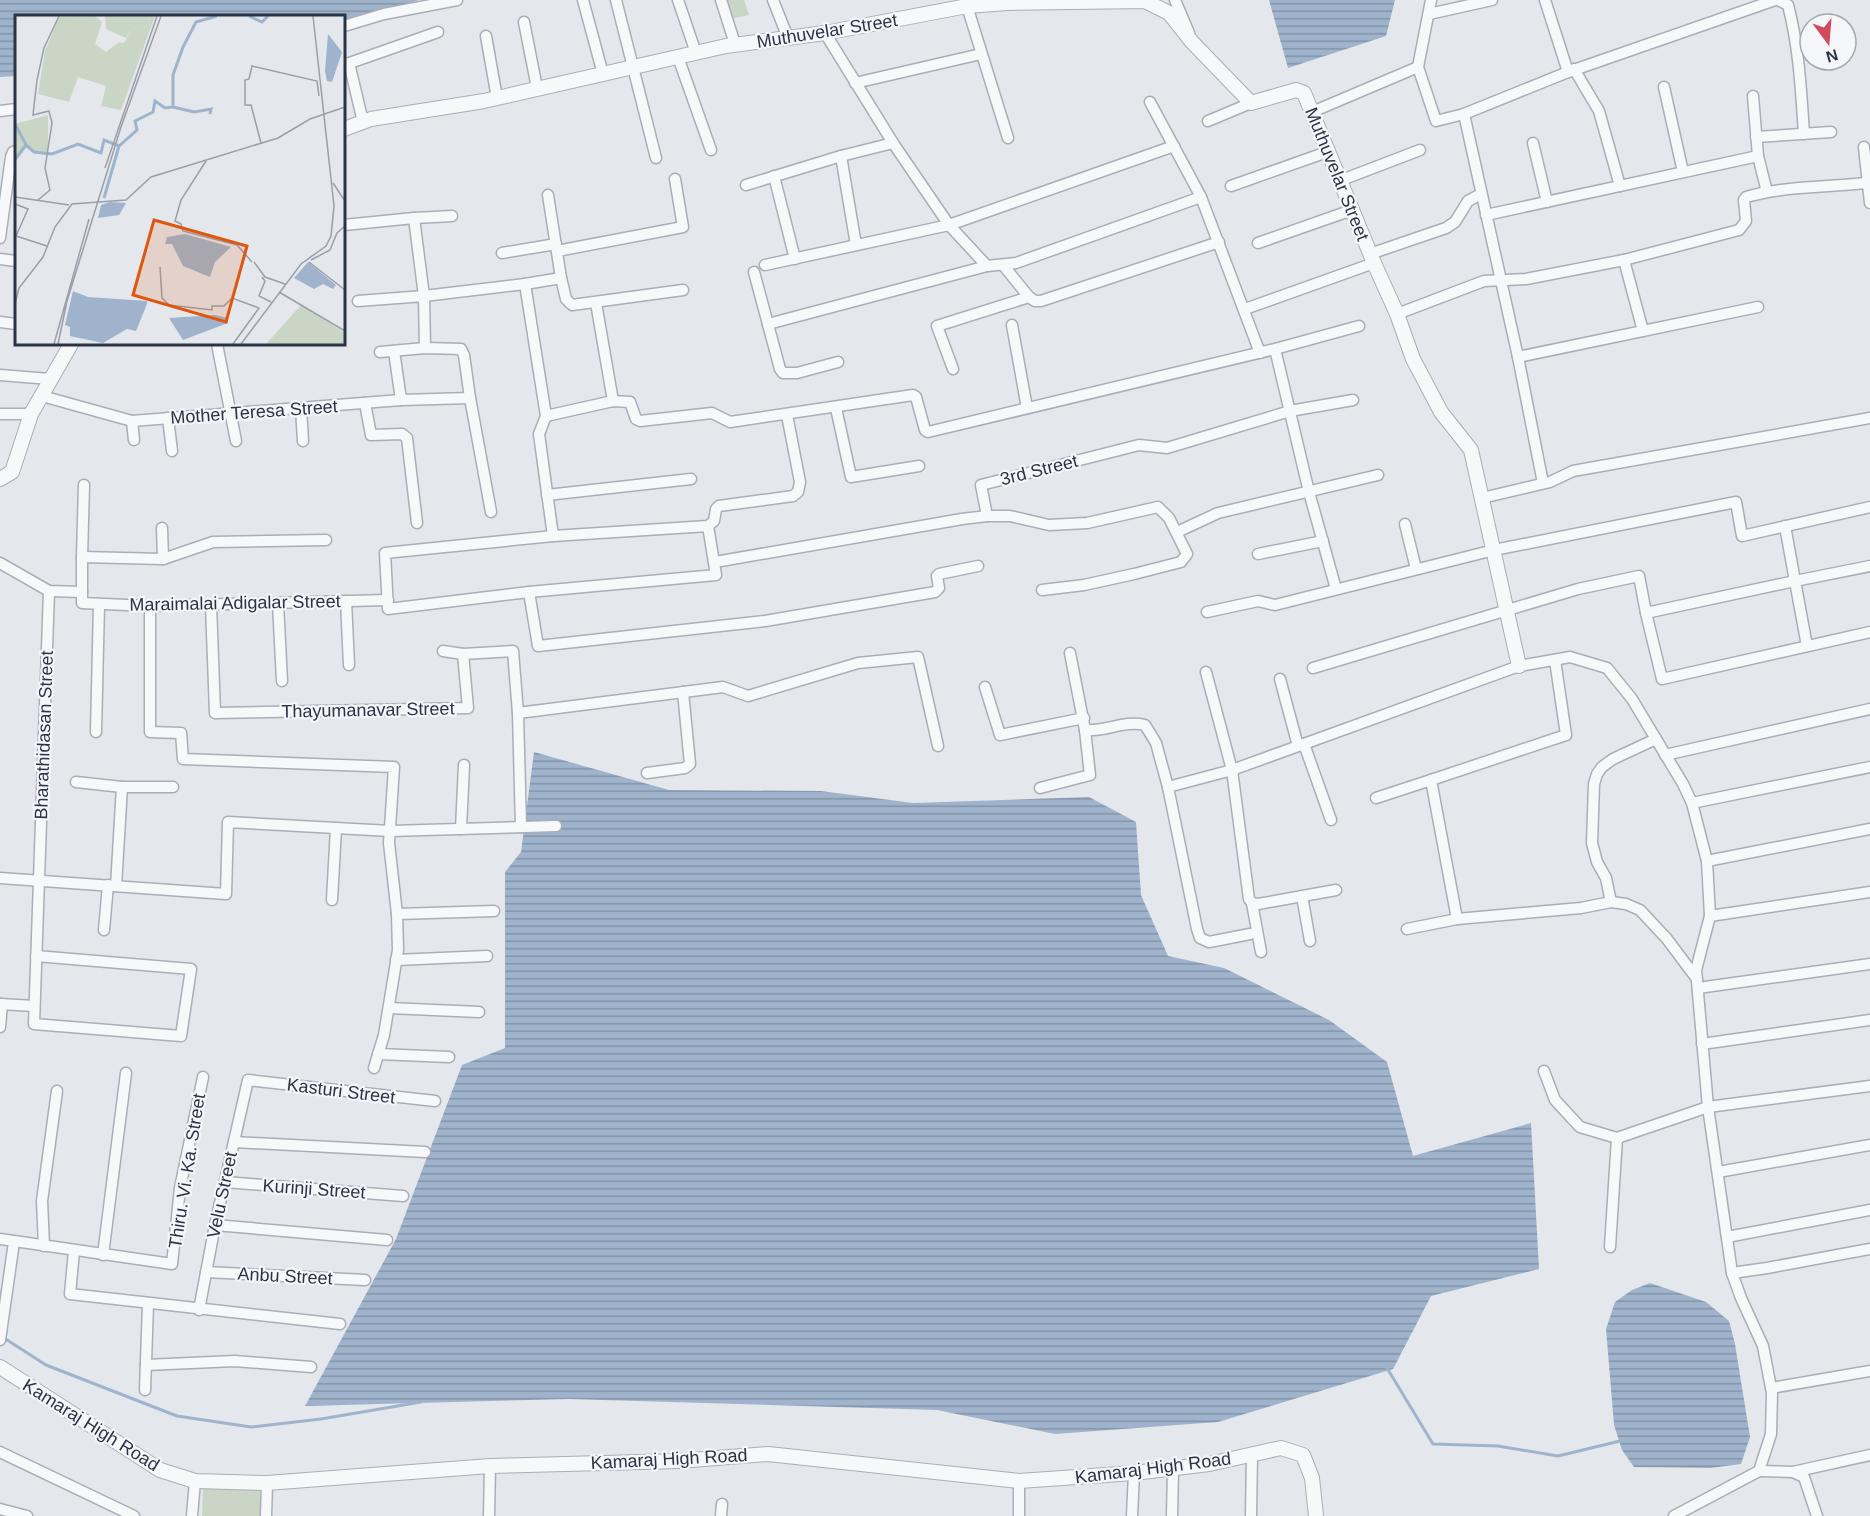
<svg xmlns="http://www.w3.org/2000/svg" width="1870" height="1516" font-family="Arial,sans-serif">
<defs>
<pattern id="water-rules" width="6" height="5" patternUnits="userSpaceOnUse" patternTransform="scale(1.5)"><rect width="6" height="5" fill="#9fb4cc"/><path d="M0 2.5h6" fill="none" stroke="#8293a7"/></pattern>
</defs>
<rect width="100%" height="100%" fill="#e4e7ec"/>
<g fill="#c9d6c5">
<polygon points="715,0 744,0 749,15 722,21"/>
<polygon points="203,1485 260,1485 260,1516 202,1516"/>
</g>
<g fill="url(#water-rules)">
<polygon points="0,0 419,0 344,25 344,16 16,16 16,76 0,77"/>
<polygon points="1269,0 1395,0 1386,36 1288,68"/>
<polygon points="534,752 669,790 821,791 913,803 1089,797 1136,822 1141,895 1168,956 1224,968 1329,1020 1387,1062 1413,1156 1531,1123 1539,1269 1431,1296 1393,1369 1218,1422 1055,1434 937,1410 569,1399 305,1406 396,1239 462,1065 505,1048 505,872 521,852"/>
<polygon points="1650,1283 1706,1302 1729,1321 1735,1344 1750,1437 1741,1464 1710,1468 1634,1467 1622,1450 1614,1425 1606,1329 1615,1302 1632,1290"/>
</g>
<g fill="none" stroke-linecap="round" stroke-linejoin="round">
<g stroke="#9fb4cc" stroke-width="3">
<polyline points="4,1338 46,1365 177,1416 251,1427 321,1419 421,1402"/>
<polyline points="1387,1368 1433,1444 1498,1446 1558,1456 1620,1441"/>
</g>
<defs>
<g id="minor">
<polyline points="583,0 603,74"/>
<polyline points="616,0 656,158"/>
<polyline points="678,0 696,53"/>
<polyline points="721,0 735,44"/>
<polyline points="773,0 788,38"/>
<polyline points="1175,0 1189,33"/>
<polyline points="1545,0 1568,72"/>
<path d="M1778,0L1788,5C1799,47 1801,90 1804,134"/>
<polyline points="967,6 1008,138"/>
<polyline points="1429,14 1492,0"/>
<polyline points="524,22 537,88"/>
<polyline points="344,26 384,14 457,0"/>
<polyline points="825,33 893,143 949,225 987,266"/>
<polyline points="486,36 497,98"/>
<polyline points="678,57 711,150"/>
<polyline points="349,63 363,122"/>
<polyline points="344,65 438,32"/>
<polyline points="1418,67 1431,0"/>
<polyline points="1574,69 1599,111 1620,186"/>
<polyline points="855,83 981,54"/>
<polyline points="1664,87 1683,172"/>
<polyline points="1753,96 1758,156 1767,192"/>
<polyline points="1150,102 1201,197 1260,353"/>
<polyline points="0,111 16,109"/>
<polyline points="1312,112 1418,67 1436,121 1464,114 1518,357 1758,307"/>
<polyline points="1464,114 1568,72 1775,0"/>
<polyline points="1208,121 1251,103"/>
<polyline points="1756,137 1831,132"/>
<polyline points="1533,143 1547,202"/>
<polyline points="1864,147 1870,203"/>
<polyline points="841,156 856,245"/>
<polyline points="774,176 795,259"/>
<polyline points="1339,181 1420,150"/>
<polyline points="746,185 841,156 893,143"/>
<polyline points="1231,186 1327,152"/>
<polyline points="1486,215 1758,156"/>
<polyline points="414,218 452,216"/>
<polyline points="344,225 414,218 424,296 525,284 546,416 539,434 553,536"/>
<polyline points="0,238 11,157 13,152 16,151"/>
<polyline points="1258,243 1352,210"/>
<polyline points="557,251 683,227 675,179"/>
<polyline points="502,253 556,244"/>
<polyline points="1370,254 1446,228 1455,222 1468,201 1481,194"/>
<polyline points="0,259 16,261"/>
<polyline points="1624,260 1643,331"/>
<polyline points="765,265 949,225 1174,146"/>
<polyline points="1003,265 1029,297 1035,301 1041,301 1219,242"/>
<polyline points="754,272 780,369 783,373 797,373 838,362"/>
<polyline points="561,278 566,299 572,305 683,290"/>
<polyline points="525,284 561,278 548,195"/>
<polyline points="358,301 424,296 425,348"/>
<polyline points="596,303 613,401"/>
<polyline points="1245,309 1374,263"/>
<path d="M1397,314L1484,281L1526,279L1624,260L1739,230L1746,221L1744,200L1746,197C1785,186 1827,187 1867,183"/>
<polyline points="0,322 16,324"/>
<polyline points="768,324 987,266 1016,263 1201,197"/>
<polyline points="1012,325 1027,408"/>
<polyline points="217,344 236,441"/>
<polyline points="1275,349 1309,492 1336,589"/>
<polyline points="394,351 401,400"/>
<polyline points="380,352 425,348 461,349 464,355 470,398 491,512"/>
<polyline points="1518,357 1543,483"/>
<polyline points="953,369 937,326 1029,297"/>
<polyline points="0,375 50,379"/>
<polyline points="42,396 132,421 401,400 470,398"/>
<polyline points="365,403 371,435 402,434 407,438 417,523"/>
<polyline points="301,408 303,441"/>
<polyline points="836,408 851,477 919,466"/>
<polyline points="0,414 31,414"/>
<polyline points="546,416 613,401 630,402 636,419 640,421 712,413 730,422 913,395 916,397 925,430 928,432 1275,349 1359,326"/>
<polyline points="168,418 172,451"/>
<polyline points="132,421 134,440"/>
<polyline points="547,495 691,479"/>
<polyline points="1482,498 1550,482 1573,471 1870,418"/>
<polyline points="987,516 1010,516 1049,525 1087,523 1158,507 1169,518 1187,554 1181,562 1134,574 1084,585 1042,590"/>
<polyline points="1405,524 1416,569"/>
<polyline points="708,526 716,575 529,592 388,609 385,553 553,536 708,526 714,521 716,509 719,506 793,496 798,492 800,482 787,415"/>
<polyline points="162,528 163,559"/>
<polyline points="1177,532 1218,513 1378,475"/>
<polyline points="326,540 213,542 163,559 82,557 82,603 150,606 388,600"/>
<polyline points="1258,554 1323,541"/>
<polyline points="82,557 84,485"/>
<polyline points="715,562 962,519 987,516 981,485 1139,445 1167,448 1290,411 1353,400"/>
<polyline points="0,563 49,591 82,592"/>
<polyline points="529,592 538,646 765,621 935,592 939,588 937,576 939,574 978,566"/>
<polyline points="346,601 349,665"/>
<polyline points="278,603 282,681"/>
<polyline points="211,605 215,713 468,708 463,654"/>
<polyline points="150,606 150,732 181,733 183,759 394,767 389,843 397,914 398,950 384,1035 374,1068"/>
<polyline points="1207,612 1258,601 1275,605 1494,550 1736,502 1742,536 1870,507"/>
<polyline points="1646,613 1662,679 1870,632"/>
<polyline points="1807,646 1795,581 1870,566"/>
<polyline points="443,651 463,654 513,651 518,713 723,687 748,696 858,663 918,657 938,746"/>
<path d="M1070,653L1085,730C1105,732 1124,720 1145,725L1156,743L1168,787"/>
<polyline points="1313,668 1578,589 1639,576 1646,613 1795,581 1785,526"/>
<polyline points="1206,672 1232,770 1249,899 1252,903 1258,904 1336,890"/>
<polyline points="1280,679 1298,746"/>
<polyline points="985,687 1000,735 1084,718"/>
<polyline points="518,713 521,827"/>
<polyline points="96,732 99,604"/>
<polyline points="1304,744 1331,820"/>
<polyline points="1665,755 1870,709"/>
<polyline points="647,773 685,768 690,764 683,692"/>
<polyline points="76,782 122,787 173,787"/>
<polyline points="1040,788 1090,775 1085,730"/>
<polyline points="1376,798 1431,780"/>
<polyline points="1692,803 1870,767"/>
<polyline points="461,829 464,765"/>
<polyline points="1707,861 1870,829"/>
<polyline points="0,878 226,894 228,822 390,831 556,826"/>
<polyline points="116,886 122,787"/>
<polyline points="1302,896 1310,941"/>
<polyline points="332,900 336,828"/>
<polyline points="1611,902 1606,878 1597,862 1592,843 1594,784 1597,774 1602,767 1613,759 1656,739"/>
<polyline points="1252,903 1261,952"/>
<polyline points="397,914 494,911"/>
<polyline points="1710,916 1870,892"/>
<polyline points="1457,919 1431,780 1566,735 1555,660"/>
<polyline points="1407,929 1457,919 1581,908 1611,902 1626,904 1640,910 1667,939 1697,979"/>
<polyline points="104,930 108,885"/>
<polyline points="1250,934 1209,942 1200,938 1197,929 1168,787 1232,770 1519,666 1570,657 1607,668 1632,699 1683,784 1692,803 1707,861 1710,916 1696,970 1708,1107 1732,1273 1741,1298 1763,1346 1772,1393 1771,1434 1759,1471 1674,1516"/>
<polyline points="36,956 191,969 181,1036 34,1024 49,591"/>
<polyline points="396,960 487,956"/>
<polyline points="1698,988 1870,964"/>
<polyline points="0,1004 34,1006"/>
<polyline points="389,1008 479,1012"/>
<polyline points="0,1027 2,1004"/>
<polyline points="1702,1044 1870,1020"/>
<polyline points="378,1054 449,1057"/>
<polyline points="1544,1071 1555,1100 1580,1127 1617,1138 1708,1107 1870,1086"/>
<polyline points="234,1142 425,1152"/>
<polyline points="1718,1172 1870,1145"/>
<polyline points="225,1182 403,1196"/>
<polyline points="215,1225 387,1240"/>
<polyline points="1727,1237 1870,1210"/>
<polyline points="0,1239 172,1264 180,1188 203,1077"/>
<polyline points="44,1246 42,1201 57,1091"/>
<polyline points="1610,1247 1617,1138"/>
<polyline points="74,1251 70,1294 340,1324"/>
<polyline points="103,1255 126,1073"/>
<polyline points="206,1272 365,1280"/>
<polyline points="1732,1273 1767,1268 1870,1249"/>
<polyline points="199,1310 215,1225 248,1080 435,1101"/>
<polyline points="0,1340 14,1242"/>
<polyline points="146,1365 235,1361 311,1367"/>
<polyline points="1771,1388 1870,1371"/>
<polyline points="145,1390 148,1304"/>
<polyline points="0,1452 134,1516"/>
<polyline points="1759,1471 1793,1472 1804,1477 1817,1516"/>
<polyline points="1793,1472 1870,1455"/>
<polyline points="0,1509 27,1516"/>
<polyline points="192,1516 195,1481"/>
<polyline points="266,1516 267,1483"/>
<polyline points="489,1516 490,1466"/>
<polyline points="721,1516 722,1504"/>
<polyline points="1019,1516 1019,1481"/>
<polyline points="1132,1516 1134,1473"/>
<polyline points="1172,1516 1173,1469"/>
<polyline points="1251,1516 1252,1455"/>
</g>
<g id="tertiary">
<polyline points="344,129 371,119 484,101 726,46 825,33 967,6 1007,3 1145,1 1169,13 1192,42 1251,103 1296,90 1304,93 1374,263 1397,314 1413,359 1441,412 1471,450 1519,666"/>
<polyline points="0,479 12,472 31,414 71,344"/>
<polyline points="0,1367 160,1470 195,1481 267,1483 490,1466 679,1461 768,1454 1019,1481 1134,1473 1209,1464 1281,1448 1303,1455 1312,1478 1316,1516"/>
</g>
</defs>
<use href="#minor" stroke="#a9aeb7" stroke-width="13"/>
<use href="#tertiary" stroke="#a9aeb7" stroke-width="16"/>
<use href="#minor" stroke="#f7f8fa" stroke-width="10"/>
<use href="#tertiary" stroke="#f7f8fa" stroke-width="14"/>
</g>
<g text-anchor="middle" stroke-width="4.5" stroke-linejoin="round" paint-order="stroke">
<g font-size="18" fill="#2b3445" stroke="#f4f6f9">
<text transform="translate(827 31) rotate(-9)" y="6">Muthuvelar Street</text>
<text transform="translate(1337 174) rotate(68)" y="6">Muthuvelar Street</text>
<text transform="translate(254 412) rotate(-4)" y="6">Mother Teresa Street</text>
<text transform="translate(1039 470) rotate(-14)" y="6">3rd Street</text>
<text transform="translate(235 603) rotate(-1)" y="6">Maraimalai Adigalar Street</text>
<text transform="translate(368 710) rotate(-1)" y="6">Thayumanavar Street</text>
<text transform="translate(44 735) rotate(-88)" y="6">Bharathidasan Street</text>
<text transform="translate(341 1091) rotate(7)" y="6">Kasturi Street</text>
<text transform="translate(187 1171) rotate(-81)" y="6">Thiru. Vi. Ka. Street</text>
<text transform="translate(314 1189) rotate(4)" y="6">Kurinji Street</text>
<text transform="translate(222 1195) rotate(-78)" y="6">Velu Street</text>
<text transform="translate(285 1276) rotate(3)" y="6">Anbu Street</text>
<text transform="translate(91 1425) rotate(32)" y="6">Kamaraj High Road</text>
<text transform="translate(669 1459) rotate(-3)" y="6">Kamaraj High Road</text>
<text transform="translate(1153 1468) rotate(-7)" y="6">Kamaraj High Road</text>
</g>
</g>
<g transform="translate(15 15)">
<rect width="330" height="330" fill="#e4e7ec"/>
<path d="M90,1H135L133,12L117,14L111,23L91,14Z" fill="#c9d6c5"/>
<path d="M286,290L330,318V329H251Z" fill="#c9d6c5"/>
<path d="M80,1L87,7L80,29L91,37L104,27L109,28L117,14L133,12L135,1H140L106,95L86,91L91,71L63,62L54,87L23,79L30,36L44,2ZM33,100V137L29,140L11,133L0,148V109Z" fill="#c9d6c5"/>
<path d="M313,19L327,37L317,67L312,66L310,56ZM95,187L111,188L104,200L83,203L86,190ZM170,219L216,232L200,247L195,262L168,251L157,229H150L152,222ZM293,247L321,270L318,274L308,269L299,274L279,263ZM58,276L73,282L132,286V289L121,316L112,314L88,328L55,321V312L50,310ZM200,300L213,303V308L168,325L154,303Z" fill="#9fb4cc"/>
<path fill="none" stroke="#9fb4cc" stroke-width="3" d="M234,1L247,7L253,1M158,92L179,97L196,94L195,99M0,109L11,130M0,144L11,130L19,137L37,139L63,129L86,138L89,125L104,131L122,115L120,106L138,97L140,86L150,93L158,92V60L168,32L181,7L202,1M89,183L104,131"/>
<path fill="none" stroke="#9a9fa9" stroke-width="1.5" d="M246,128L236,90H230V65L234,64L237,51L302,66L304,81M191,146L166,185L160,206L166,209L168,216L222,230L237,247M90,153L142,1M318,168L330,186M0,182L54,190M23,185L35,175L30,153L37,108L34,96L18,100L22,65L29,33L44,1M0,189L13,194L1,221L32,231M296,245L315,235L322,218L330,211M239,247L250,262L270,269M294,247L330,275M145,252L147,283L154,290L197,295V291H209L217,283L244,293L218,329M247,262L250,266L244,281L256,287M264,277L330,316M0,289L4,273L28,242L40,212L57,189L111,185L136,162L263,123L295,104L330,92M39,329L74,204M43,329L52,286L106,112L146,1M226,329L286,249L311,231L316,221L319,191L298,1"/>
<path fill="#df570f" fill-opacity="0.15" stroke="#df570f" stroke-width="3" d="M139,205L232,231L211,307L118,280Z"/>
<rect width="330" height="330" fill="none" stroke="#2b3445" stroke-width="3"/>
</g>
<g transform="translate(1828 42) rotate(164)"><circle r="28" fill="#f4f6f9" stroke="#a4a8b1" stroke-width="1.5"/>
<path d="M0-4.5L10 22L0 15L-10 22Z" fill="#d1495b"/>
<text y="-9" font-size="16" font-weight="bold" text-anchor="middle" fill="#2b3445">N</text>
</g>
</svg>
